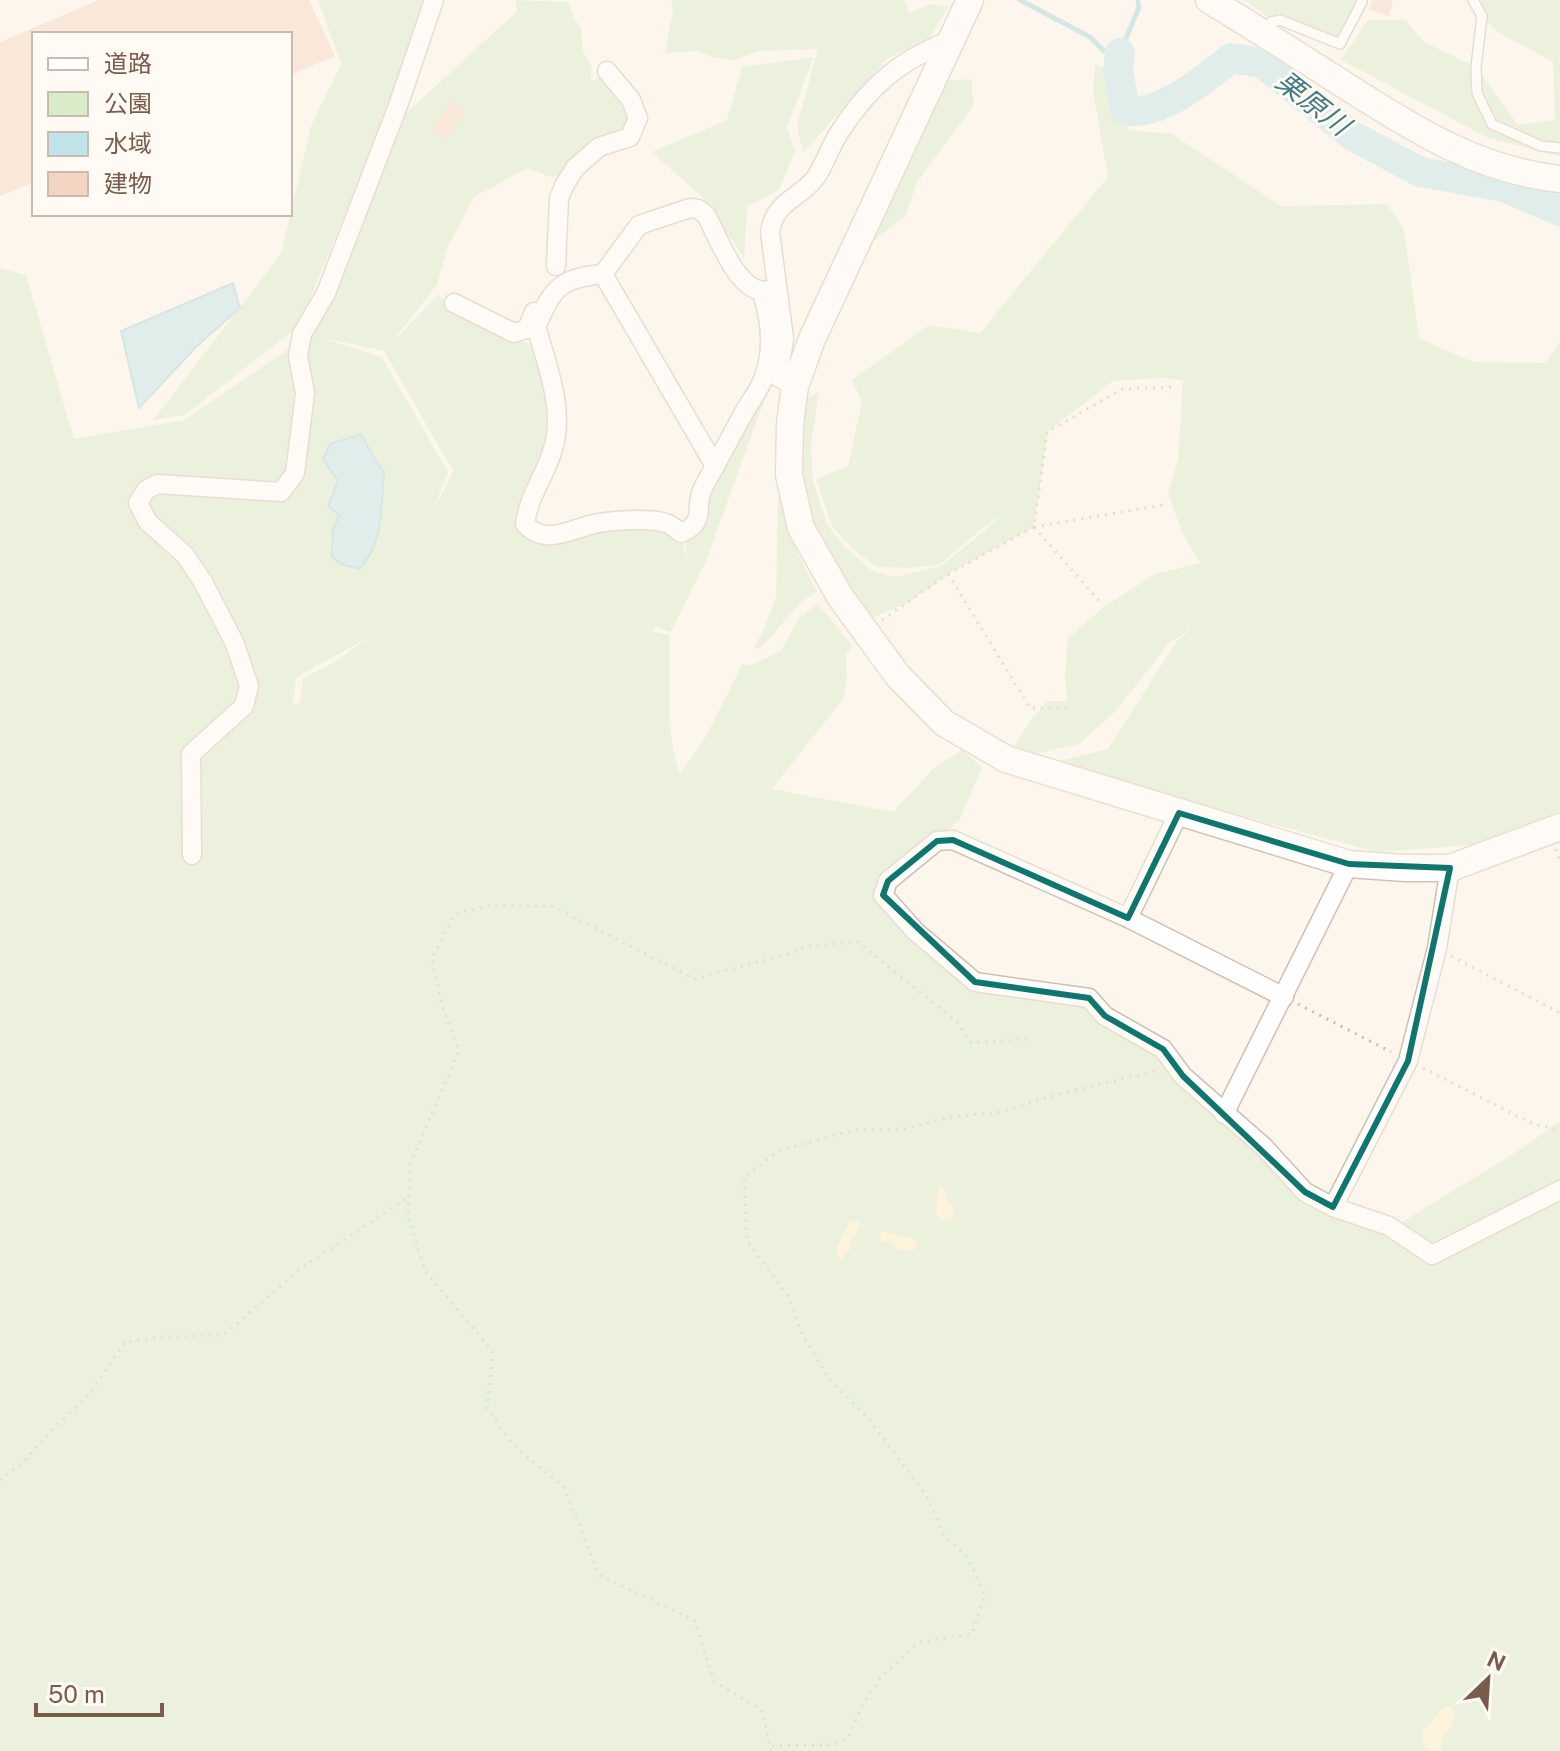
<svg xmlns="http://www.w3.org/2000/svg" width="1560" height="1751" font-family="'Public Sans','Noto Sans JP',sans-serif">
<rect width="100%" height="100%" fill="#fdf6ec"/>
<g fill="#d8ecc9" fill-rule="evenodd">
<polygon points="318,0 424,0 397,87 299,326 185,415 153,420 281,254 311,126 341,64"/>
<path d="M515,0L568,2L574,19L581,27L583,51L592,68L590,82L603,75L638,118L572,174L550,177L528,168L474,197L447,248L437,285L392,342L438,295L493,333L528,343L542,368L551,440L526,492L539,534L670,524L683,542L686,559L687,535L700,495L780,365L760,412L706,561L671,632L655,627L652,631L669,635C672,686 663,723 680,774L706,736L743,663L749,666L781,651L798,619L818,604L853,646L846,655L847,681L843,699L772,789L893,812L933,769L962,750L982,767L960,819L879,892L975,982L1085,1001L1160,1051L1306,1198L1389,1230L1518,1151L1560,1121V1751H0V268L26,275L74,439L184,420L309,335L389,129L517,11ZM322,338L384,351L453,471L432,513L448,472L382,357ZM369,637L336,661L303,678L300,703H293L296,678Z"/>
<polygon points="671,0 904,0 909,13 932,4 948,7 929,39 887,59 803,153 797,125 818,49 759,51 733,60 712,57 698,51 665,53 673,11"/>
<polygon points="1244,0 1355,0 1358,3 1338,42 1269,15 1269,18"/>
<polygon points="1467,0 1560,0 1560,156 1488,138 1341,60 1368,20 1405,20 1424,42 1476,67 1518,125 1555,120 1553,62 1496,31"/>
<polygon points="814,57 787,127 795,151 779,190 747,206 744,258 703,198 652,152 727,120 742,67"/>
<path d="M1095,64L1109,69L1128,130L1172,134L1281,206L1387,204L1404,229L1419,338L1473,362L1546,363L1560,341V811L1488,844L1377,852L1046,764L1108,749L1176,642L1191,629L1168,644L1117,710L1079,744L1029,755L1014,747L1032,718L1048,701H1067L1065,673L1068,638L1105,606L1155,574L1200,563L1182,532L1168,494L1178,459L1183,381L1163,378L1113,381L1048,431L1034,527L948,574L910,602L872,618C853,593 827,565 816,535C800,491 802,444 806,399L819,392L811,445L813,481L827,524L844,546L871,570L895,577L941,566L1005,514L983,528L939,565L910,568L877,567L854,550L833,528L816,480L848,466L862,402L852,380L929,325L980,333L1108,177L1093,91Z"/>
<polygon points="971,79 974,105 916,184 906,216 872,242 944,81"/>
<polygon points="778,495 796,550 817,592 802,601 762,647 753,649 764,629 776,596"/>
</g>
<g fill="#fcefc7">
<polygon points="938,1187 945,1188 947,1202 955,1209 950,1222 943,1221 936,1215"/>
<polygon points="850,1220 860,1222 859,1228 850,1241 851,1248 842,1259 837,1256 837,1247"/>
<polygon points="882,1231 911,1238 918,1244 913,1251 898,1249 892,1242 882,1242 879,1236"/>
<path d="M1449,1706L1454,1711C1454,1721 1450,1732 1442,1738V1751H1430L1423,1742L1421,1731C1435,1725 1434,1709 1449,1706Z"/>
</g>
<g fill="#bfe3e8" stroke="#a5d3da" stroke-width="2">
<polygon points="233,283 240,308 198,345 139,408 121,331"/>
<path d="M361,434L375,460L384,472C381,504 384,546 359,569L341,564L332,557L333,529L339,515L328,506L338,481L323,459L330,444Z"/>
</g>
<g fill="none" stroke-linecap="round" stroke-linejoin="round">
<polyline stroke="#a5d3da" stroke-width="5" points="1020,0 1090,37 1104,51 1120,53 1139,7 1138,2"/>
<path stroke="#bfe3e8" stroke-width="30" d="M1120,53L1118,70L1125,110C1159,118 1206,78 1231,58L1262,63L1353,136L1420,172L1504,187L1560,211"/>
</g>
<g fill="#f3d5c3">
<polygon points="99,0 309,0 335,56 290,75 290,34 34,34 34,182 0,196 0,42"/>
<polygon points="1372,0 1393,0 1389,16 1369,10"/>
<polygon points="451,101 465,111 447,139 432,129"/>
</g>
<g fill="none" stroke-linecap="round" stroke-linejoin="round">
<defs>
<g id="lane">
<polyline points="1473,0 1482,16 1476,67 1477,93 1492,124 1541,146 1560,148"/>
<polyline points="1265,31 1271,22 1280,20 1340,44 1362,2"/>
</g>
<g id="street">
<polyline points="556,266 559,198 564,186 575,168 599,147 630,137 638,118 631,100 607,71"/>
<path d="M603,274L639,225L690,208L698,209L706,215C719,238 739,299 771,290"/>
<polyline points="454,303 514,333 527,329 534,312"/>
<path d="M533,316C544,357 566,408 553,449C545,477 529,494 525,524C544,545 568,531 590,525C607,520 649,518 666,523C672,525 676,529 681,533C708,521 693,508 703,488C716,464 729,440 742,416C751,399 763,386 767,367C773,343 769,315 762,293"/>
<path d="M536,328C551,289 560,278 603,274L715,466"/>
<path d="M795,386L778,377L784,339L770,232C775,200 799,200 816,177C825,164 830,147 839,133C869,86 900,60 951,40"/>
<polyline points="192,855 191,754 244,706 249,686 235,644 203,582 185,555 148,522 138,503 146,490 157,484 281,492 295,473 305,393 298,356 302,334 326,293 399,103 434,0"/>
<polyline points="1128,918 1179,813"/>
<polyline points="1284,997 1128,918 953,840 937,841 888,881 883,895 915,931 975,982 1089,998 1105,1016 1163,1049 1183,1076 1264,1147 1305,1192 1333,1207 1389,1226 1432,1255 1560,1190"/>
<polyline points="1224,1114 1349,864"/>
<polyline points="1333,1207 1408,1061 1437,948 1450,868"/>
</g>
<g id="secondary">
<polyline points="970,0 812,339 795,386 790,424 789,475 801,528 841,598 898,676 944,723 1006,759 1349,864 1405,868 1450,868 1560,827"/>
<path d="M1209,0C1258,29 1306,61 1354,91C1418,132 1482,171 1560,179"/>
</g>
</defs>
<use href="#lane" stroke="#d1beb0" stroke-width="12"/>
<use href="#street" stroke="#d1beb0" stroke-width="21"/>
<use href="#secondary" stroke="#d6c0b0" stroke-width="29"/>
<g stroke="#d9b8a5" stroke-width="3" stroke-dasharray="2 6" stroke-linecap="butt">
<polyline points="1034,527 1162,505"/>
<polyline points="1034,527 1103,605"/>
<polyline points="948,574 1030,708 1072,709"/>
<polyline points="882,620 948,574 1034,527 1047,432 1122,389 1175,387"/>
<polyline points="1556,849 1560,862"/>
<polyline points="1451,956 1560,1013"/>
<polyline points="1298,1004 1391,1052"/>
<polyline points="1423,1068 1533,1124 1560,1130"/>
<polyline points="0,1480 25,1460 52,1430 89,1395 125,1342 162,1337 224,1335 301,1268 408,1198"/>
<path d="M772,1747C797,1743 823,1749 847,1740L863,1704L880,1678L919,1642L972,1634L985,1595L968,1558L944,1535L926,1495L867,1417L830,1380L803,1336L788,1296L747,1241L744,1178L778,1151L853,1130L904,1129L954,1116L996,1113L1063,1093L1156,1071"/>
<polyline points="771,1751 762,1711 714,1681 694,1620 599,1575 564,1487 513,1445 487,1408 493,1352 426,1272 408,1218 410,1164 459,1051 442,1005 432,958 455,914 490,905 554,907 695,979 789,954 806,946 858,942 958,1023 971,1043 1027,1039"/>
</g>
<use href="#lane" stroke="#fff" stroke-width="9"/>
<use href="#street" stroke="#fff" stroke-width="18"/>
<use href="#secondary" stroke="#fff" stroke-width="26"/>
</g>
<path d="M0 0H1560V1751H0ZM1179,813L1349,864L1450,868L1408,1061L1333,1207L1305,1192L1183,1076L1163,1049L1105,1016L1089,998L975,982L883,895L888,881L937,841L953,840L1128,918Z" fill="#fdf6ec" fill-opacity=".55" fill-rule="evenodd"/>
<path fill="none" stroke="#0f766e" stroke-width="6" stroke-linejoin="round" d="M1179,813L1349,864L1450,868L1408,1061L1333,1207L1305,1192L1183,1076L1163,1049L1105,1016L1089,998L975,982L883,895L888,881L937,841L953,840L1128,918Z"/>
<g text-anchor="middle" stroke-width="6" stroke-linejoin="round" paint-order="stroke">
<g font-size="28" font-style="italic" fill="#437c86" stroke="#fffaf3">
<text transform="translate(1313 103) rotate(38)" y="10">栗原川</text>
</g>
</g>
<rect x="32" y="32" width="260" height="184" fill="#fffaf3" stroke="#cabbb1" stroke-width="2"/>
<rect x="48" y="58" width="40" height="12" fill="#ffffff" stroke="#cabbb1" stroke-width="2"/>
<text x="104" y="72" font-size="24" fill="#7a5c4d">道路</text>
<rect x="48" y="92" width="40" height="24" fill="#d8ecc9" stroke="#cabbb1" stroke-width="2"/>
<text x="104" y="112" font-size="24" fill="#7a5c4d">公園</text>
<rect x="48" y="132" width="40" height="24" fill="#bfe3e8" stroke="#cabbb1" stroke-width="2"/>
<text x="104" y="152" font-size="24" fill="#7a5c4d">水域</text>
<rect x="48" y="172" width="40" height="24" fill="#f3d5c3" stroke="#cabbb1" stroke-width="2"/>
<text x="104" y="192" font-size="24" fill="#7a5c4d">建物</text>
<g transform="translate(1488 1679) rotate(25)" stroke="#fffaf3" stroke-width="6" paint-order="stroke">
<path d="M0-6L14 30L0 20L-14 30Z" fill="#7a5c4d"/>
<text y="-12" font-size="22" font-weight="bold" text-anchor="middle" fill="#7a5c4d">N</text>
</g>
<path d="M36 1703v12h126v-12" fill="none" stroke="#7a5c4d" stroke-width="4"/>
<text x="48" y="1703" font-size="24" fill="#7a5c4d" stroke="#fffaf3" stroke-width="6" paint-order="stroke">50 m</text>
</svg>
